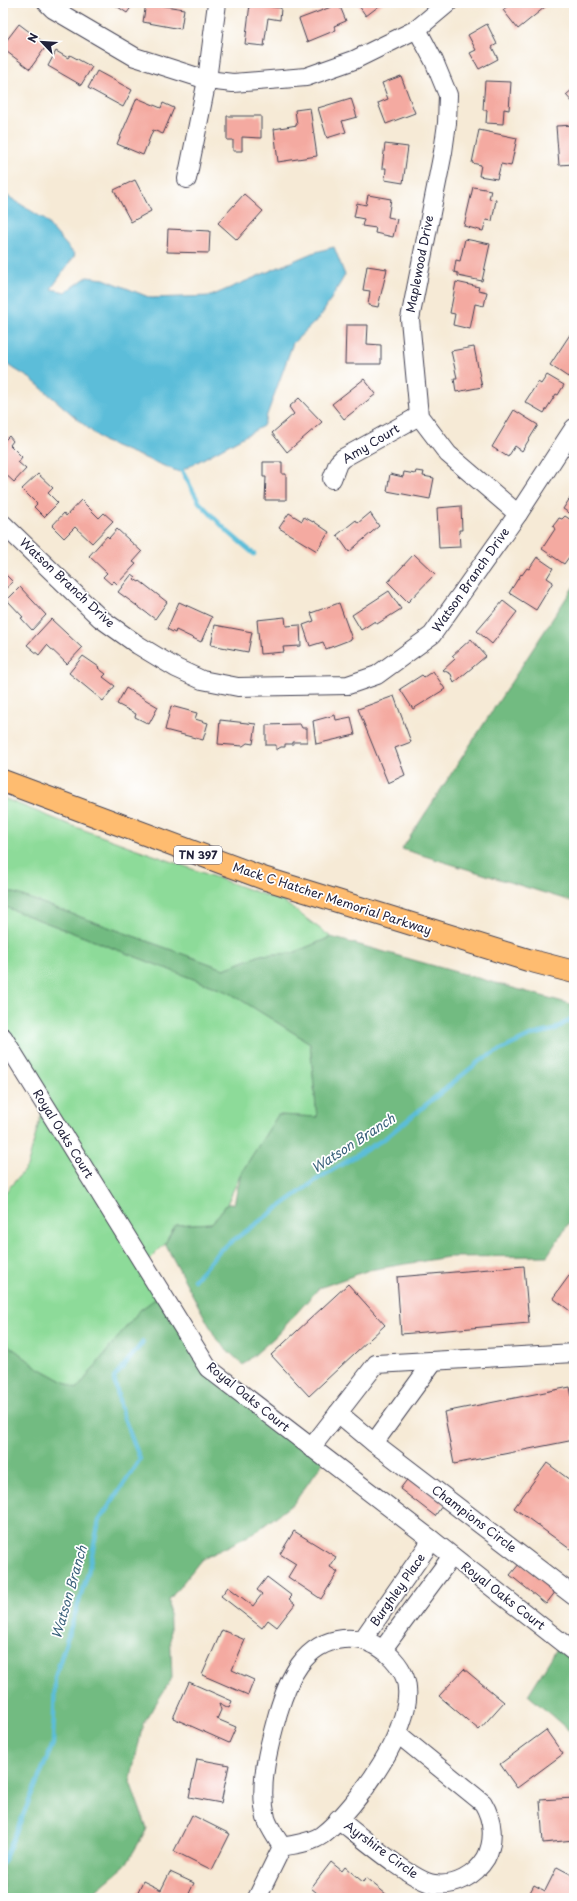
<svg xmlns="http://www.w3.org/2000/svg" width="577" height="1901" font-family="'Playpen Sans',sans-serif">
<rect width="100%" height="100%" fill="#fff"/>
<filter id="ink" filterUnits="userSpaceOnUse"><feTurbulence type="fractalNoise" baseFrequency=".025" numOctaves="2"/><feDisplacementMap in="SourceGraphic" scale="8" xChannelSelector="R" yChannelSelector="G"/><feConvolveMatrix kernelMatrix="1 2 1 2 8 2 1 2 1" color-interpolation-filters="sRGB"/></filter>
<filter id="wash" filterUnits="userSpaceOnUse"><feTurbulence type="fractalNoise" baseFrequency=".012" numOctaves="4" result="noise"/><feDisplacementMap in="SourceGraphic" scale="16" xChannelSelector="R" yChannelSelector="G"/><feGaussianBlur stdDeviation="0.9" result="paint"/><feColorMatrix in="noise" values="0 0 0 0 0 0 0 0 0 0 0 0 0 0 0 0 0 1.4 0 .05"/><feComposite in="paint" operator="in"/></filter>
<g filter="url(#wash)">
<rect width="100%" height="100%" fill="#f6ead6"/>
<g fill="#8ddb99" stroke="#587e6a">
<polygon points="3,798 73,826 284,902 331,937 293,953 261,955 224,969 3,889"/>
<polygon points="3,906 230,993 310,1043 317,1117 278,1115 241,1173 227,1204 212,1223 175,1225 165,1244 144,1265 162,1294 139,1311 77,1389 37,1367 3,1341 3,1195 27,1167 44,1104 3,1037"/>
</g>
<g fill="#72bb81" stroke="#4a6e5e">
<polygon points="574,586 574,902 402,849"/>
<polygon points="3,889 224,969 261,955 293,953 331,937 574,1005 574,1215 547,1256 448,1257 369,1270 319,1288 276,1336 243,1365 217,1340 165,1244 175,1225 212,1223 227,1204 234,1204 241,1173 278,1115 317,1117 310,1043 230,993 3,906"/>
<polygon points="162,1294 208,1368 326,1458 294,1503 254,1533 201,1560 169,1600 172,1678 143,1724 130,1782 147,1829 125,1866 87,1898 3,1898 3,1341 37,1367 77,1389 139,1311"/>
<polygon points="561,1642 574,1652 574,1735 528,1695"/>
</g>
<polygon fill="#5bbdd9" stroke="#3e708a" points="3,193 44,219 75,255 51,289 66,292 87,277 104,279 151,298 211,296 312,253 334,247 345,275 321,316 293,343 263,426 179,472 103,441 31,379 3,362"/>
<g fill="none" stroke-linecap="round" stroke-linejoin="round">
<g stroke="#5bbdd9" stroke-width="4.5">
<polyline points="182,471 199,502 227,531 254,554"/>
<polyline points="194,1280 220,1250 319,1178 384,1139 482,1059 532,1035 554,1030 574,1017"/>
<polyline points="3,1863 53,1744 55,1677 88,1573 99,1521 140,1459 122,1413 114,1378 143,1342"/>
</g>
</g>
<g id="blocks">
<g fill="#f4aaa1">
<polygon points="112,3 134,3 127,13"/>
<polygon points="146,3 184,9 181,29 143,22"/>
<polygon points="357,3 383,3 366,16"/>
<polygon points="511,3 542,3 545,7 518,29 503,10"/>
<polygon points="250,4 281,8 280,20 268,18 264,46 245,44"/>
<polygon points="339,4 346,21 334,26 336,30 307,42 299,19"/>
<polygon points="19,24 47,45 30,69 3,49 3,45"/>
<polygon points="487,24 497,44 492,47 498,59 479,69 470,53 476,50 468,35"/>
<polygon points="56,51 68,58 70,55 92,67 81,85 48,66"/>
<polygon points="97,71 132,90 123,107 88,88"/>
<polygon points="401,76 415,113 386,124 378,103 388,99 382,83"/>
<polygon points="485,81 511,82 509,110 504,109 503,124 486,123 487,110 483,110"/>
<polygon points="574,88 574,104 566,95"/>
<polygon points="137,98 161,108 163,103 174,108 163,134 153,130 143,155 117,144"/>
<polygon points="351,98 357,117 342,121 346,132 327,138 318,108"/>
<polygon points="310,108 317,156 278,162 274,129 297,125 295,110"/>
<polygon points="227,116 261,116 261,138 242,137 242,151 233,151 233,140 227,140"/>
<polygon points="574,125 574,164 559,165 556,126"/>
<polygon points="479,130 517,138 511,166 501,164 497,179 479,176 481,165 472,163"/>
<polygon points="385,144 408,147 403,183 385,180 386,168 382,168"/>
<polygon points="135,180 151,211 131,222 114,190"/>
<polygon points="473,187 491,190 489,199 496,200 492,221 486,220 483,231 464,226"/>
<polygon points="244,194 263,211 237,240 218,223"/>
<polygon points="368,195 391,199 388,217 397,219 393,237 375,233 376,228 362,226 364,219 354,217 357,203 366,205"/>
<polygon points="168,229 210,231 209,253 167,252"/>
<polygon points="465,239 490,244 482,281 458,276 458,273 454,272 456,260 460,261"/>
<polygon points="367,266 387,269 378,307 368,305 370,291 363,290"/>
<polygon points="456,282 479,287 478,290 487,292 484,306 475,304 470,329 453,325 455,314 450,313"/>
<polygon points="346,325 368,325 367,344 381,345 381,364 345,364"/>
<polygon points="571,333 574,335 574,367 568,377 550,365"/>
<polygon points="474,347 482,387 456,392 454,378 457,378 451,351"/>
<polygon points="547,375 564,385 558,395 556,394 544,413 525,402 538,382 541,384"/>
<polygon points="364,379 376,394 344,419 332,404"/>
<polygon points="299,398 322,422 287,452 272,433 294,414 289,407"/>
<polygon points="514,410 538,425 522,451 515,446 508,457 492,447"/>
<polygon points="9,436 13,441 10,445 22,457 18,462 26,469 14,482 3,472 3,440 4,441"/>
<polygon points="263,462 282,462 282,474 286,474 286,500 265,500 266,477 263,477"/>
<polygon points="416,471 424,472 423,476 434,478 430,499 387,491 390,474 403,477 404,472 415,474"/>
<polygon points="38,474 53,488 48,493 58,503 44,517 34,507 37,504 22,489"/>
<polygon points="574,492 574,516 563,509"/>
<polygon points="81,500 99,518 104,513 113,521 92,543 75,527 64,538 52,526 64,513 66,516"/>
<polygon points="461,506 462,530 459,530 460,547 439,548 437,508"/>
<polygon points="289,513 302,521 304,517 313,522 313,521 329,532 317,551 279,528"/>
<polygon points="370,513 379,526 349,552 337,535 356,520 358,523"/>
<polygon points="565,516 574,522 574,550 564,564 542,549 555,529 553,526 557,521 559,518 562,519"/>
<polygon points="117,529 142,552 133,562 136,564 117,584 114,581 111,584 103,577 107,573 89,556 107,536 109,538"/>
<polygon points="414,554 435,574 408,602 388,582"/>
<polygon points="537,557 553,568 547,578 553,582 536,610 509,593 521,574 522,575 527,568 529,569"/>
<polygon points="3,572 13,582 3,591"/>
<polygon points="132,574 136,577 134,579 139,582 140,581 167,602 155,619 118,592"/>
<polygon points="20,587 46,615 32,630 21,618 23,617 7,600"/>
<polygon points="389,591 401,609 377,624 375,621 361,630 352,615"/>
<polygon points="503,601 517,612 492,644 477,631"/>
<polygon points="179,602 212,617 201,642 176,630 175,633 167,629"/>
<polygon points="339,603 352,639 326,649 323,642 310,646 303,625 314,621 311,613"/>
<polygon points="285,617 286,626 300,625 301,646 283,647 284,652 260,654 257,620"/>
<polygon points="51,619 82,648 67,664 47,645 39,655 27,645"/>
<polygon points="215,625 252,632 248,652 211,645"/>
<polygon points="471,639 486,656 454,683 451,674 443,670 455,659 452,656"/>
<polygon points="83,656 99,667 98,668 106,674 103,677 115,686 103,701 69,673"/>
<polygon points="433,671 445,689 413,709 400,689 422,675 424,677"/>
<polygon points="126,688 158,707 149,724 135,717 136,714 117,704"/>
<polygon points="394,696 411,742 395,748 405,775 388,783 358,709"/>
<polygon points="171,706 197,713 195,719 208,723 203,740 165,730"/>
<polygon points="335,715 336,720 351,717 355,735 316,744 313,721"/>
<polygon points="220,720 256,724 253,744 247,743 243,746 218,744"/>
<polygon points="300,724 302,728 307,728 307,742 293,742 293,744 285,744 285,747 281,747 276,750 276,745 266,745 266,725"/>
<polygon points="524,1266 529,1323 401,1334 397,1277"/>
<polygon points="574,1269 574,1314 553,1298"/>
<polygon points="348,1284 385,1325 309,1396 271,1355"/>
<polygon points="570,1387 574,1407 574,1440 454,1464 444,1412"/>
<polygon points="547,1463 574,1483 574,1552 514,1508"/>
<polygon points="409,1477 444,1503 435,1516 400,1489"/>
<polygon points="294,1531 336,1557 330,1567 338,1572 321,1599 288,1577 296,1564 280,1554"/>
<polygon points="520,1563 556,1591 546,1604 510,1575"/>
<polygon points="267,1577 292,1596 289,1599 295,1604 277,1627 268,1620 262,1628 221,1596 228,1587 253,1606 262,1594 257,1590"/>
<polygon points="222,1630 245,1640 232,1670 254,1680 248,1695 202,1675"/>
<polygon points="464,1669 504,1702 479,1730 439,1696"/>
<polygon points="189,1682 232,1701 229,1708 219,1703 221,1710 217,1719 236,1727 229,1743 173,1718"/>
<polygon points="546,1730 563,1754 517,1788 500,1764"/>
<polygon points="197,1759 229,1765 221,1803 189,1797"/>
<polygon points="574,1798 574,1840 543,1843 540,1800"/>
<polygon points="192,1815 230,1834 212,1870 174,1851"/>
<polygon points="331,1862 342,1871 345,1867 363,1882 366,1878 391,1898 323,1898 311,1888"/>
<polygon points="557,1867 574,1876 574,1898 527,1898 534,1885 545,1891"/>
<polygon points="170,1872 194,1883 187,1898 135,1898 143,1881 161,1890"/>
</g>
</g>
</g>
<g filter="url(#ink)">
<use href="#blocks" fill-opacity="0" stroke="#424052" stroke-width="1"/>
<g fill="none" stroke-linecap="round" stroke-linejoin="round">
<defs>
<g id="minor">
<polyline points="47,3 53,9 135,57 207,80 233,83 306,77 354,60 417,29 448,3"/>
<polyline points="417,29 434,61 448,95 447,123 443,152 410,319 419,416 448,454 518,514"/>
<polyline points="187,179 207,80 217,3"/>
<polyline points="332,479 338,463 343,458 419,416"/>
<polyline points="3,524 100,618 138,645 176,668 202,680 238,687 348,685 377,675 432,635 518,514 574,428"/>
<polyline points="3,1037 208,1368 432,1540 574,1652"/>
<polyline points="338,1413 374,1443 574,1596"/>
<polyline points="374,1443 433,1362"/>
<polyline points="311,1448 376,1364 574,1353"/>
<polyline points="363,1639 432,1540"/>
<polyline points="383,1649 452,1556"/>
<path d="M338,1819C359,1835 412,1881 434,1884C455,1887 475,1876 486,1858C495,1840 493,1820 483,1803L398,1734"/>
<path d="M257,1898L282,1847C277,1838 269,1828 266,1818C258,1785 269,1745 278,1713C288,1679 304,1643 343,1639C355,1638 364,1639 375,1645C387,1651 400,1664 405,1678C420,1721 356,1809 322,1835C311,1843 295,1844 282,1847"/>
</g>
<polyline id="major" points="3,781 263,878 528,960 574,972"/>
</defs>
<use href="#minor" stroke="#424052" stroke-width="20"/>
<use href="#major" stroke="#424052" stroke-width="24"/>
<use href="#minor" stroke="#fff" stroke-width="18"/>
<use href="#major" stroke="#febc70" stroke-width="22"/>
</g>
</g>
<g text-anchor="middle" stroke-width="3.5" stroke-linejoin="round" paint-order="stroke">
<rect fill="#fff" stroke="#646476" stroke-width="1" x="174" y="846" width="48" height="18" rx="3"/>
<g font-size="11" font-weight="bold" fill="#22223b">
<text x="198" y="859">TN 397</text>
</g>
<g font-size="12" fill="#22223b" stroke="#fff">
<text transform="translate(420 264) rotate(-79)" y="4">Maplewood Drive</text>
<text transform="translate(371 444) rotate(-31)" y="4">Amy Court</text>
<text transform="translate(471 580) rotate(-55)" y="4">Watson Branch Drive</text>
<text transform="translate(67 583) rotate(43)" y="4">Watson Branch Drive</text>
<text transform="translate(332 899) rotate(18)" y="4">Mack C Hatcher Memorial Parkway</text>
<text transform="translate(63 1134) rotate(58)" y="4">Royal Oaks Court</text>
<text transform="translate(248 1397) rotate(39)" y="4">Royal Oaks Court</text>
<text transform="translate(474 1519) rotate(37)" y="4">Champions Circle</text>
<text transform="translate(398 1590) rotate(-55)" y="4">Burghley Place</text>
<text transform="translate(503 1596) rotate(38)" y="4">Royal Oaks Court</text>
<text transform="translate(381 1850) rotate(36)" y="4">Ayrshire Circle</text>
</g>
<g font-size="13" font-style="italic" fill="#39607a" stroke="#fff">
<text transform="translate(353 1143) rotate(-33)" y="5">Watson Branch</text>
<text transform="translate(69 1592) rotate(-74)" y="5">Watson Branch</text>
</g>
</g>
<rect width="577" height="1901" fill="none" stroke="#fff" stroke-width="16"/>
<g transform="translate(42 42) rotate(295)" stroke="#ffffff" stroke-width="3" paint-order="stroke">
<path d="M0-3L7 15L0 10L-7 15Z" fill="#22223b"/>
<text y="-6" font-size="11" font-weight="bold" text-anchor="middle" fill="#22223b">N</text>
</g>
</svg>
